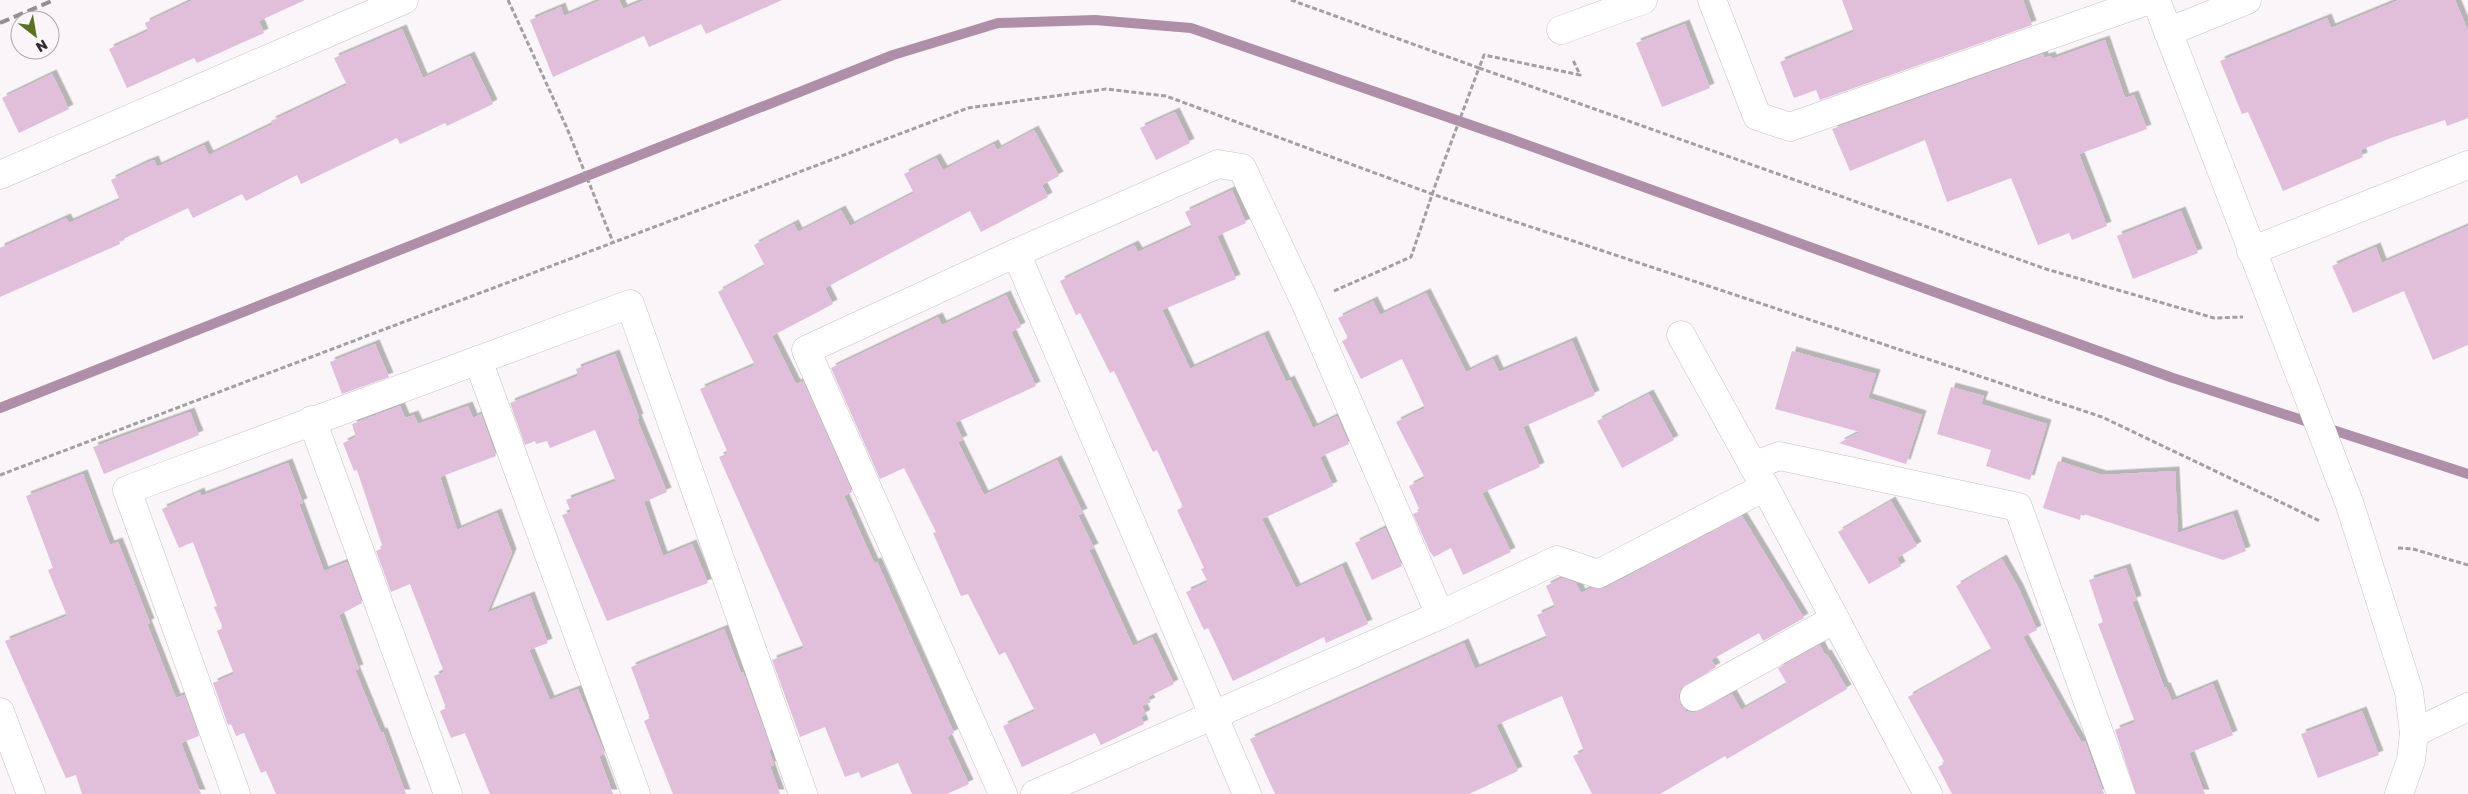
<svg xmlns="http://www.w3.org/2000/svg" width="2468" height="794" font-family="'Golos Text',sans-serif">
<defs>
<filter id="shadow"><feDropShadow dx="4.5" dy="-4.5" stdDeviation="0" flood-color="#0004"/></filter>
</defs>
<rect width="100%" height="100%" fill="#f9f5f8"/>
<g fill="none" stroke-linecap="round" stroke-linejoin="round">
<polyline stroke="#af8ea8" stroke-width="10" points="0,408 893,55 998,23 1095,20 1191,28 1508,138 2173,378 2468,474"/>
</g>
<g fill="#e1bed9" filter="url(#shadow)">
<polygon points="193,0 305,0 259,21 264,33 197,63 194,58 127,88 109,49 148,31 145,23"/>
<polygon points="601,0 619,0 623,9 645,0 782,0 706,34 701,24 649,47 644,36 553,77 530,20 561,7 564,16"/>
<polygon points="1842,0 2023,0 2032,25 1820,100 1816,90 1794,98 1780,62 1854,32"/>
<polygon points="2399,0 2455,0 2468,31 2468,118 2447,126 2445,120 2388,139 2361,150 2363,157 2283,191 2248,112 2242,114 2220,61 2327,18 2331,28"/>
<polygon points="1685,24 1710,88 1662,107 1636,43"/>
<polygon points="402,29 423,78 470,56 493,104 447,126 445,123 400,144 397,138 301,184 297,175 246,201 242,194 193,218 188,208 119,241 120,244 0,297 0,248 66,218 69,223 120,200 111,180 144,164 154,160 157,167 204,145 209,155 273,124 271,121 347,85 334,58"/>
<polygon points="2105,40 2125,98 2134,95 2147,129 2079,154 2107,226 2072,240 2069,233 2038,245 2011,178 1947,202 1925,140 1850,171 1832,129 2043,54 2044,58 2051,56 2052,59"/>
<polygon points="52,74 69,109 19,133 2,98"/>
<polygon points="1175,112 1190,143 1156,160 1140,128"/>
<polygon points="1034,130 1059,176 1042,185 1048,197 981,232 970,211 825,288 833,304 772,336 796,384 803,381 852,492 844,496 874,563 877,562 954,733 947,737 969,784 947,794 912,794 898,763 861,778 859,772 845,777 825,727 800,737 772,660 804,648 719,457 728,453 700,389 755,365 718,292 765,266 754,245 794,224 798,232 841,210 850,226 914,193 904,174 936,158 943,170 994,144 997,150"/>
<polygon points="1232,190 1246,223 1217,236 1236,279 1162,310 1190,369 1264,335 1286,382 1290,380 1313,428 1337,416 1349,444 1320,457 1333,486 1262,519 1296,588 1342,566 1368,624 1326,643 1324,637 1233,681 1208,628 1204,630 1186,592 1208,582 1201,569 1204,568 1177,510 1183,507 1157,450 1153,452 1114,371 1110,373 1080,313 1076,315 1060,281 1134,245 1138,252 1192,227 1185,212"/>
<polygon points="2181,211 2198,253 2133,279 2117,236"/>
<polygon points="2468,226 2468,345 2433,360 2404,291 2353,313 2332,266 2376,247 2382,263"/>
<polygon points="1426,293 1466,372 1493,359 1499,372 1572,341 1595,395 1523,427 1540,467 1482,493 1511,552 1463,575 1451,548 1434,557 1430,552 1413,514 1420,511 1409,486 1425,478 1396,422 1425,408 1402,359 1361,379 1342,341 1348,338 1338,318 1373,301 1380,315"/>
<polygon points="1006,295 1021,327 1011,332 1036,386 955,423 963,440 958,442 984,495 1057,460 1083,513 1078,515 1094,548 1089,550 1133,646 1152,637 1174,684 1148,697 1151,702 1142,706 1146,714 1141,717 1144,724 1101,745 1095,733 1022,767 1003,726 1035,711 1005,652 999,655 968,594 961,596 933,533 936,532 904,468 880,479 831,368 938,317 942,325"/>
<polygon points="375,344 389,377 342,394 330,362"/>
<polygon points="1792,351 1876,374 1868,398 1922,415 1906,464 1839,443 1860,432 1775,409"/>
<polygon points="615,354 639,418 637,419 667,492 644,502 663,556 692,544 708,583 607,621 562,515 571,512 566,500 616,481 595,430 550,448 547,441 536,444 535,441 525,445 510,403 578,376 576,369"/>
<polygon points="1951,387 1984,396 1981,404 2047,424 2030,480 1986,466 1991,450 1937,434"/>
<polygon points="1649,394 1674,440 1622,468 1597,421"/>
<polygon points="400,406 405,418 414,415 418,424 468,406 473,418 481,414 496,456 440,477 457,530 497,513 512,553 487,613 530,596 548,643 529,650 550,700 578,689 605,754 599,756 613,794 490,794 465,733 451,738 440,711 446,708 434,676 444,672 410,584 391,592 376,551 383,548 357,470 354,471 343,443 356,437 352,424"/>
<polygon points="190,412 199,435 104,474 93,447"/>
<polygon points="2058,461 2102,475 2175,471 2178,533 2233,514 2246,551 2223,560 2081,513 2080,520 2043,508"/>
<polygon points="288,463 303,503 299,504 324,571 347,562 362,603 339,615 359,669 355,670 381,733 383,732 406,794 276,794 266,771 261,773 244,733 236,736 231,724 228,725 213,683 234,674 217,631 223,628 214,607 217,606 193,542 179,548 162,509 200,492 201,496"/>
<polygon points="83,474 110,545 118,542 128,567 150,623 147,624 176,698 184,695 199,736 181,743 201,794 82,794 76,775 66,778 5,641 67,616 48,570 53,568 26,496"/>
<polygon points="1891,501 1917,546 1897,558 1901,566 1869,584 1838,532"/>
<polygon points="1742,516 1804,618 1763,641 1759,633 1711,660 1716,667 1681,689 1678,696 1681,705 1686,711 1694,713 1732,694 1741,710 1787,684 1778,668 1820,645 1825,655 1827,654 1847,689 1727,759 1725,756 1660,794 1592,794 1573,756 1584,751 1562,696 1496,725 1518,771 1469,794 1275,794 1250,739 1464,643 1475,669 1547,638 1537,615 1555,607 1546,586 1562,578 1576,583 1581,593 1591,588 1605,588"/>
<polygon points="1385,528 1402,566 1372,580 1355,543"/>
<polygon points="2002,559 2019,589 2037,630 2023,637 2081,742 2085,741 2104,794 1952,794 1938,767 1945,763 1908,697 1992,650 1956,586"/>
<polygon points="2126,568 2137,600 2132,602 2164,687 2166,687 2172,701 2213,684 2233,735 2189,753 2205,794 2136,794 2115,730 2135,722 2098,624 2103,622 2089,580"/>
<polygon points="724,629 741,673 743,672 771,749 769,750 774,765 770,766 780,794 673,794 644,721 650,718 631,667"/>
<polygon points="2362,711 2379,755 2318,778 2301,734"/>
</g>
<g fill="none" stroke-linecap="round" stroke-linejoin="round">
<defs>
<g id="minor">
<polyline points="1712,0 1757,116 1790,127 2149,0"/>
<polyline points="2156,0 2350,505 2409,692 2414,733 2411,760 2399,794"/>
<polyline points="1561,30 1643,0"/>
<polyline points="2168,32 2247,0"/>
<polyline points="0,175 404,0"/>
<polyline points="2251,251 2468,165"/>
<polyline points="1016,253 1247,794"/>
<polyline points="1681,335 1765,487 1928,794"/>
<polyline points="478,360 636,794"/>
<polyline points="312,420 448,794"/>
<polyline points="1753,466 1779,456 2018,507 2121,794"/>
<polyline points="1694,697 1835,619"/>
<polyline points="0,712 31,794"/>
<polyline points="2414,733 2468,707"/>
<polyline points="236,794 127,490 630,304 803,794"/>
<polyline points="1003,794 806,350 1016,253 1218,164 1242,168 1306,304 1440,615"/>
<polyline points="1035,794 1440,615 1557,560 1598,574 1765,487"/>
</g>
</defs>
<use href="#minor" stroke="#c5c1c4" stroke-width="29"/>
<g stroke="#a29fa1" stroke-width="3" stroke-dasharray="5 2.5" stroke-linecap="butt">
<polyline points="508,0 566,126 613,242"/>
<polyline points="1291,0 1479,68 1484,55 1580,75 1573,60"/>
<polyline points="1334,291 1411,257 1436,183 1479,68 2046,269 2214,318 2243,317"/>
<polyline points="0,475 968,108 1106,89 1166,96 1432,194 2102,417 2320,521"/>
<polyline points="2398,548 2413,549 2468,565"/>
</g>
<use href="#minor" stroke="#fff" stroke-width="28"/>
<polyline stroke="#928f91" stroke-width="4" stroke-dasharray="10 5" stroke-linecap="butt" points="0,23 54,0"/>
</g>
<g transform="translate(35 35) rotate(149)"><circle r="24" fill="#f9f5f8" stroke="#a9a5a8"/>
<path d="M0-4L9 19L0 12L-9 19Z" fill="#5b7223"/>
<text y="-8" font-size="14" font-weight="bold" text-anchor="middle" fill="#302e2f">N</text>
</g>
</svg>
